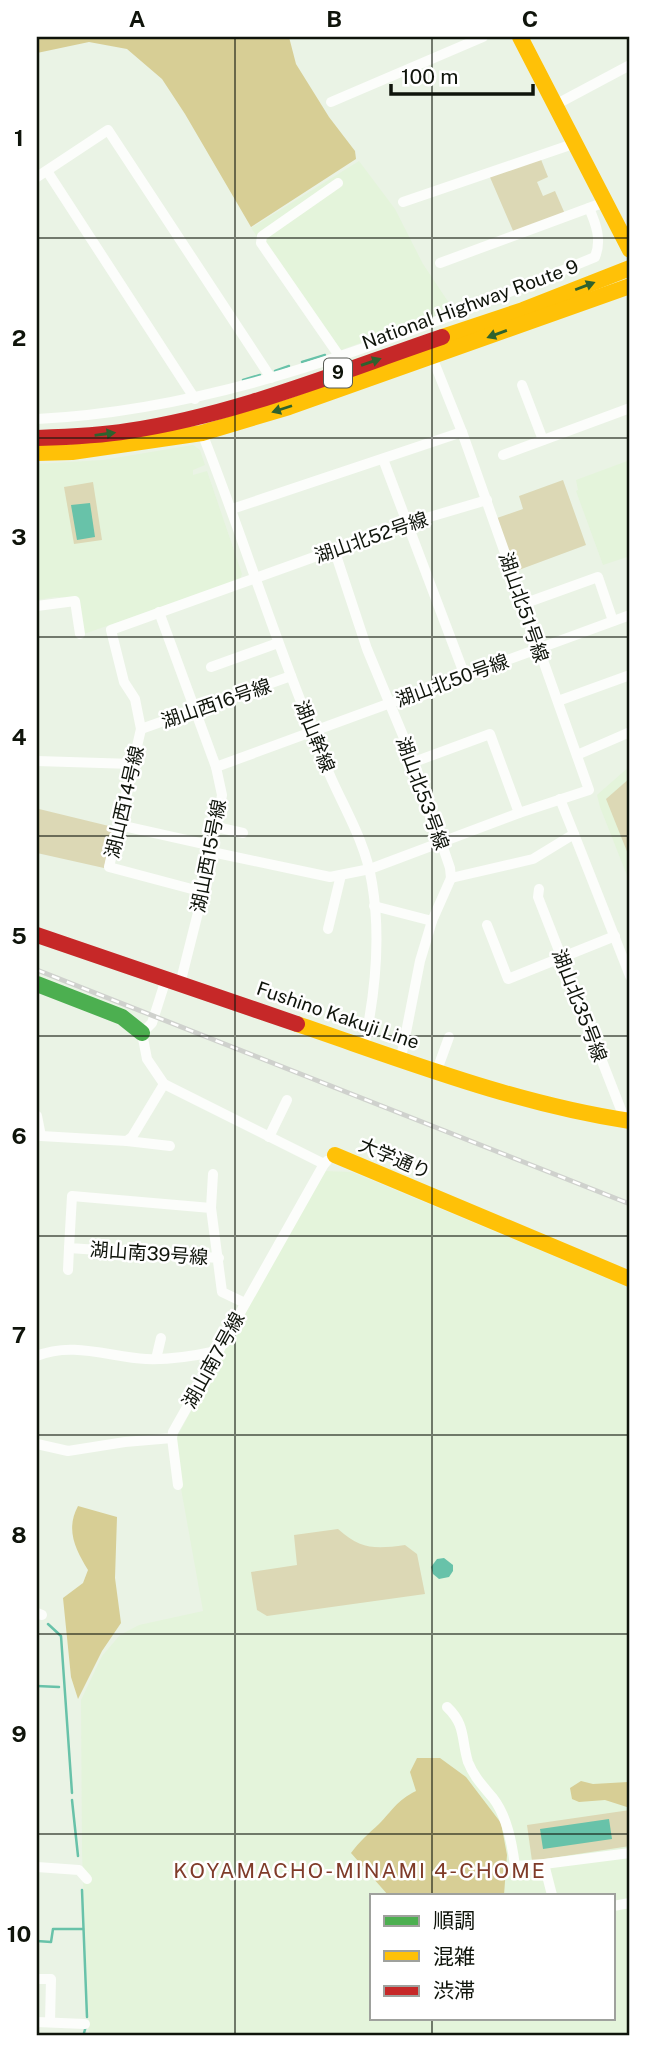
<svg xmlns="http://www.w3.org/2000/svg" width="667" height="2072" font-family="'Public Sans','Noto Sans JP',sans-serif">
<rect width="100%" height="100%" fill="#eaf3e5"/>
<g fill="#e4f4db" fill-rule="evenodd">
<polygon points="359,161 395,209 423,264 453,309 338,351 251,228"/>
<polygon points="193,445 200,450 205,465 193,470 193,475 207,471 242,574 240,579 84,634 76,598 54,597 37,600 37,464 103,460"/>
<polygon points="630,460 630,556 603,565 576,491 578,490 576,480"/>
<polygon points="630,766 630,883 600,807 597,795"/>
<path d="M323,1171L352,1172L630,1288V2035H89L82,1853L81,1700L102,1656L120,1635L139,1625L203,1611L173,1444ZM371,1895H613V2018H371Z"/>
</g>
<g fill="#dcd8b5">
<polygon points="540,157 548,177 537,182 543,196 555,191 565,214 514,233 489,175"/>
<polygon points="563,480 586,545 516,571 497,518 523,509 519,496"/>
<polygon points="93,482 102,540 74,544 64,487"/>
<polygon points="630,778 630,859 606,799"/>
<polygon points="39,809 113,827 104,868 37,853"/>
<path d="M338,1529C361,1550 376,1549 405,1545L417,1554L425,1594L267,1616L257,1610L251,1572L297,1565L294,1535Z"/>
<polygon points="630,1810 630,1846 532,1861 527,1825"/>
</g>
<g fill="#d7ce95">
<polygon points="37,37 289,37 296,64 329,117 355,151 356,159 251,227 185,114 162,79 127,49 89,42 37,53"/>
<path d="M78,1506L117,1517L115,1578L121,1623L102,1651L78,1699L71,1677L63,1598L83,1583L88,1570C76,1550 65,1530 78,1506Z"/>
<path d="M417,1758H440L466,1777L501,1823L507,1855L504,1895H388L351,1853C360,1841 368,1834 379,1824C393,1810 396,1801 416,1791L410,1772Z"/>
<polygon points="630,1779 630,1808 605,1800 579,1802 572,1799 570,1788 581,1781 593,1784 628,1782"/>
</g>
<g fill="#68c2a9">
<polygon points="90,503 95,537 77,540 71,505"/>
<polygon points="444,1558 453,1565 453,1571 449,1577 439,1579 433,1574 431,1567 437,1559"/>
<polygon points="609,1819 612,1839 543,1849 540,1829"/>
</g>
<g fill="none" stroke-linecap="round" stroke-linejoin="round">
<g stroke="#68c2a9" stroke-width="2.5">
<polyline points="302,362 325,355"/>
<polyline points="275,371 289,366"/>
<polyline points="243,380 260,375"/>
<polyline points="48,1624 61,1636 72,1793"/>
<polyline points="37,1686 59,1687"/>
<polyline points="72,1800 78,1856"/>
<polyline points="82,1890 87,2017"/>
<polyline points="37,1941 51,1942 53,1929 83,1929"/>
<polyline points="84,2033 86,2026"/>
</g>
<g stroke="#fcfdfb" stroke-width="10">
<polyline points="331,102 483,37"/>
<polyline points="555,105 630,65"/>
<polyline points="47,171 195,399"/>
<polyline points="37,177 108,130 271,378"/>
<polyline points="338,183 262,236 261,243 342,360"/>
<polyline points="403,202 576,143"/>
<polyline points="440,263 605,202"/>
<polyline points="432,357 462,432"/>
<polyline points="522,385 543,440"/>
<path d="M37,419C235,409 414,331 595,257C602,240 596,224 589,208"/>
<path d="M202,433C238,524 267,616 303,707C313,731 321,756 332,780C348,815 366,845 372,883C381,936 375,995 364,1046"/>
<polyline points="503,455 630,408"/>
<polyline points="383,459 465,676"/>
<polyline points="334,549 367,649 414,762 450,868 451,878 533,859 574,834 560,799"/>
<polyline points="523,604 598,577 613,621"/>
<polyline points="37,606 75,601 80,634"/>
<polyline points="159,612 216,767 222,795 209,869 180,984"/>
<polyline points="211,667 278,643"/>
<polyline points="558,701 630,675"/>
<polyline points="141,729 291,676"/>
<polyline points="577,755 630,732"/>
<polyline points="37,761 133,764"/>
<polyline points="414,762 490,734 519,813"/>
<polyline points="216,767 630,615"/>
<polyline points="119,825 213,846"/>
<polyline points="216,827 243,833"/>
<polyline points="574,834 630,976"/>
<polyline points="212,852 330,877 370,869 519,813 589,790 462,432 232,509"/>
<polyline points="539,889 538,897 625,1120"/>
<polyline points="203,892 109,867 141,729 135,699 124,682 111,630 406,524 487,500"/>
<polyline points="374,906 432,921 451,878"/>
<polyline points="487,925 508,979 615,936"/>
<polyline points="328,929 341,875"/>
<polyline points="166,979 152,1023 142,1033 147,1059 164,1084 324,1164 327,1161"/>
<polyline points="401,1058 420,961 432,921"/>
<polyline points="437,1070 449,1037"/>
<polyline points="37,1116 41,1136 127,1141 132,1137 164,1084"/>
<polyline points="269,1137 287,1100"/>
<polyline points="127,1141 170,1146"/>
<polyline points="211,1208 213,1174"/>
<polyline points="219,1258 69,1248 72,1196 211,1208 222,1292 245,1303"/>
<polyline points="68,1270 69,1248"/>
<path d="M37,1356C72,1341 110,1357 146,1359C170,1360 194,1356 217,1351"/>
<polyline points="156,1359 161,1338"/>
<polyline points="172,1438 178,1485"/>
<polyline points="37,1444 68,1451 125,1442 172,1438 173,1432 324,1164"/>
<polyline points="37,1613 42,1615"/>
<path d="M447,1707C466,1725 461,1739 468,1762C474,1777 483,1786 493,1798C507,1816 512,1843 515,1866L544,1864L630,1853"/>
<polyline points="544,1864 552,1895"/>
<polyline points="37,1867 79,1870 87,1879"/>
<polyline points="613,1906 630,1903"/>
<polyline points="37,1979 51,1979 50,2022"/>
<polyline points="37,2022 85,2024"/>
</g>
<polyline stroke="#4caf50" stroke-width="16" points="37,984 122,1017 142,1033"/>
<g stroke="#ffc107" stroke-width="16">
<polyline points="520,37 630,250"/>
<polyline points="442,337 523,310 630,268"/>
<polyline points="37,453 72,452 202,433 289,407 630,286"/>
<path d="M297,1024C406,1061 516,1104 630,1121"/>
<polyline points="335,1155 630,1279"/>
</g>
<g stroke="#c62828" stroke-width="16">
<path d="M37,438C68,437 98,436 128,431C236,415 339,372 442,337"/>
<polyline points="37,935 297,1024"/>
</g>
<defs>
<polyline id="rail" points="37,970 630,1204"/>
</defs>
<use href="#rail" stroke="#cfd1cd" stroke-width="5"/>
<use href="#rail" stroke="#fff" stroke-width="2.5" stroke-dasharray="8" stroke-linecap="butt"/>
</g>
<defs><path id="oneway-solid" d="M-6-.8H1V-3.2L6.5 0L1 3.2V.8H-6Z" transform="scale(1.75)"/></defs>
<g fill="#2e622e">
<use href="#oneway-solid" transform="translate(585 286) rotate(-21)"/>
<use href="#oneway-solid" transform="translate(497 334) rotate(160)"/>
<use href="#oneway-solid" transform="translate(371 362) rotate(-19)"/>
<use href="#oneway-solid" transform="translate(282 409) rotate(162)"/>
<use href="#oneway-solid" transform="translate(105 434) rotate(-8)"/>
</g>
<path fill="none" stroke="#0f140b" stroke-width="2" stroke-opacity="0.55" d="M235,37V2035M432,37V1895M37,238H630M37,438H630M37,637H630M37,836H630M37,1036H630M37,1236H630M37,1435H630M37,1634H630M37,1834H630M432,2018V2035"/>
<g text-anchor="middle" stroke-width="5" stroke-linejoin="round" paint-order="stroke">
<rect fill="#fff" stroke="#575a54" stroke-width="2" x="324" y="358.5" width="28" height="29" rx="5"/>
<g font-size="18" font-weight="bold" fill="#0f140b">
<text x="338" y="379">9</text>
</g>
<g font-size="19" fill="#0f140b" stroke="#fff">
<text transform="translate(470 304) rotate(-20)" y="7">National Highway Route 9</text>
<text transform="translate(371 537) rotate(-19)" y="7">湖山北52号線</text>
<text transform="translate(524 607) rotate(71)" y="7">湖山北51号線</text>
<text transform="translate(452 680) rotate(-20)" y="7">湖山北50号線</text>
<text transform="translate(216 703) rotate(-19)" y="7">湖山西16号線</text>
<text transform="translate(315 736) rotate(68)" y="7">湖山幹線</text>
<text transform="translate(423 793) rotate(70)" y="7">湖山北53号線</text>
<text transform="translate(124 802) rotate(-77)" y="7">湖山西14号線</text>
<text transform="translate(208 856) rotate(-79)" y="7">湖山西15号線</text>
<text transform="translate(580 1005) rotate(69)" y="7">湖山北35号線</text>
<text transform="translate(338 1015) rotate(19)" y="7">Fushino Kakuji Line</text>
<text transform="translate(395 1158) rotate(23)" y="7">大学通り</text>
<text transform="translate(149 1253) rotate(4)" y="7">湖山南39号線</text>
<text transform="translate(213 1360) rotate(-61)" y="7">湖山南7号線</text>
</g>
<g font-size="21" letter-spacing="2" fill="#7f3b29" stroke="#fff">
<text x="360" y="1878">KOYAMACHO-MINAMI 4-CHOME</text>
</g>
</g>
<rect width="667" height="2072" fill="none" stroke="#ffffff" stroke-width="77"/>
<rect x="370" y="1894" width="245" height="126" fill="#ffffff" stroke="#9fa19d" stroke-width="2"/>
<rect x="384" y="1916" width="35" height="10" fill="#4caf50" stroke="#9fa19d" stroke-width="2"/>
<text x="433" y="1928" font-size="21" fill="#0f140b">順調</text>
<rect x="384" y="1951" width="35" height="10" fill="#ffc107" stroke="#9fa19d" stroke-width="2"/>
<text x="433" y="1964" font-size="21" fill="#0f140b">混雑</text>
<rect x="384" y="1986" width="35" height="10" fill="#c62828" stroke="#9fa19d" stroke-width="2"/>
<text x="433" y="1998" font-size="21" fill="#0f140b">渋滞</text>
<path d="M391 84v10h142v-10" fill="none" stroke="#0f140b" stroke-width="3.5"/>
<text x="401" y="84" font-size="21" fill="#0f140b" stroke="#ffffff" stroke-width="5" paint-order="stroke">100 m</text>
<rect x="38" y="38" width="590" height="1996" fill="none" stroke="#0f140b" stroke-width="2.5"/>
<g font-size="23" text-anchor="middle" font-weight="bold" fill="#0f140b">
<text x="137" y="27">A</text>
<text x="334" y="27">B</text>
<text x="530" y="27">C</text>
<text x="19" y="146">1</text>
<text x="19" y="346">2</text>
<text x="19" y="545">3</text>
<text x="19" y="745">4</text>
<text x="19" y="944">5</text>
<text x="19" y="1144">6</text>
<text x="19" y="1343">7</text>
<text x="19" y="1543">8</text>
<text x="19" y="1742">9</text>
<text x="19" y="1942">10</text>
</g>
</svg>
